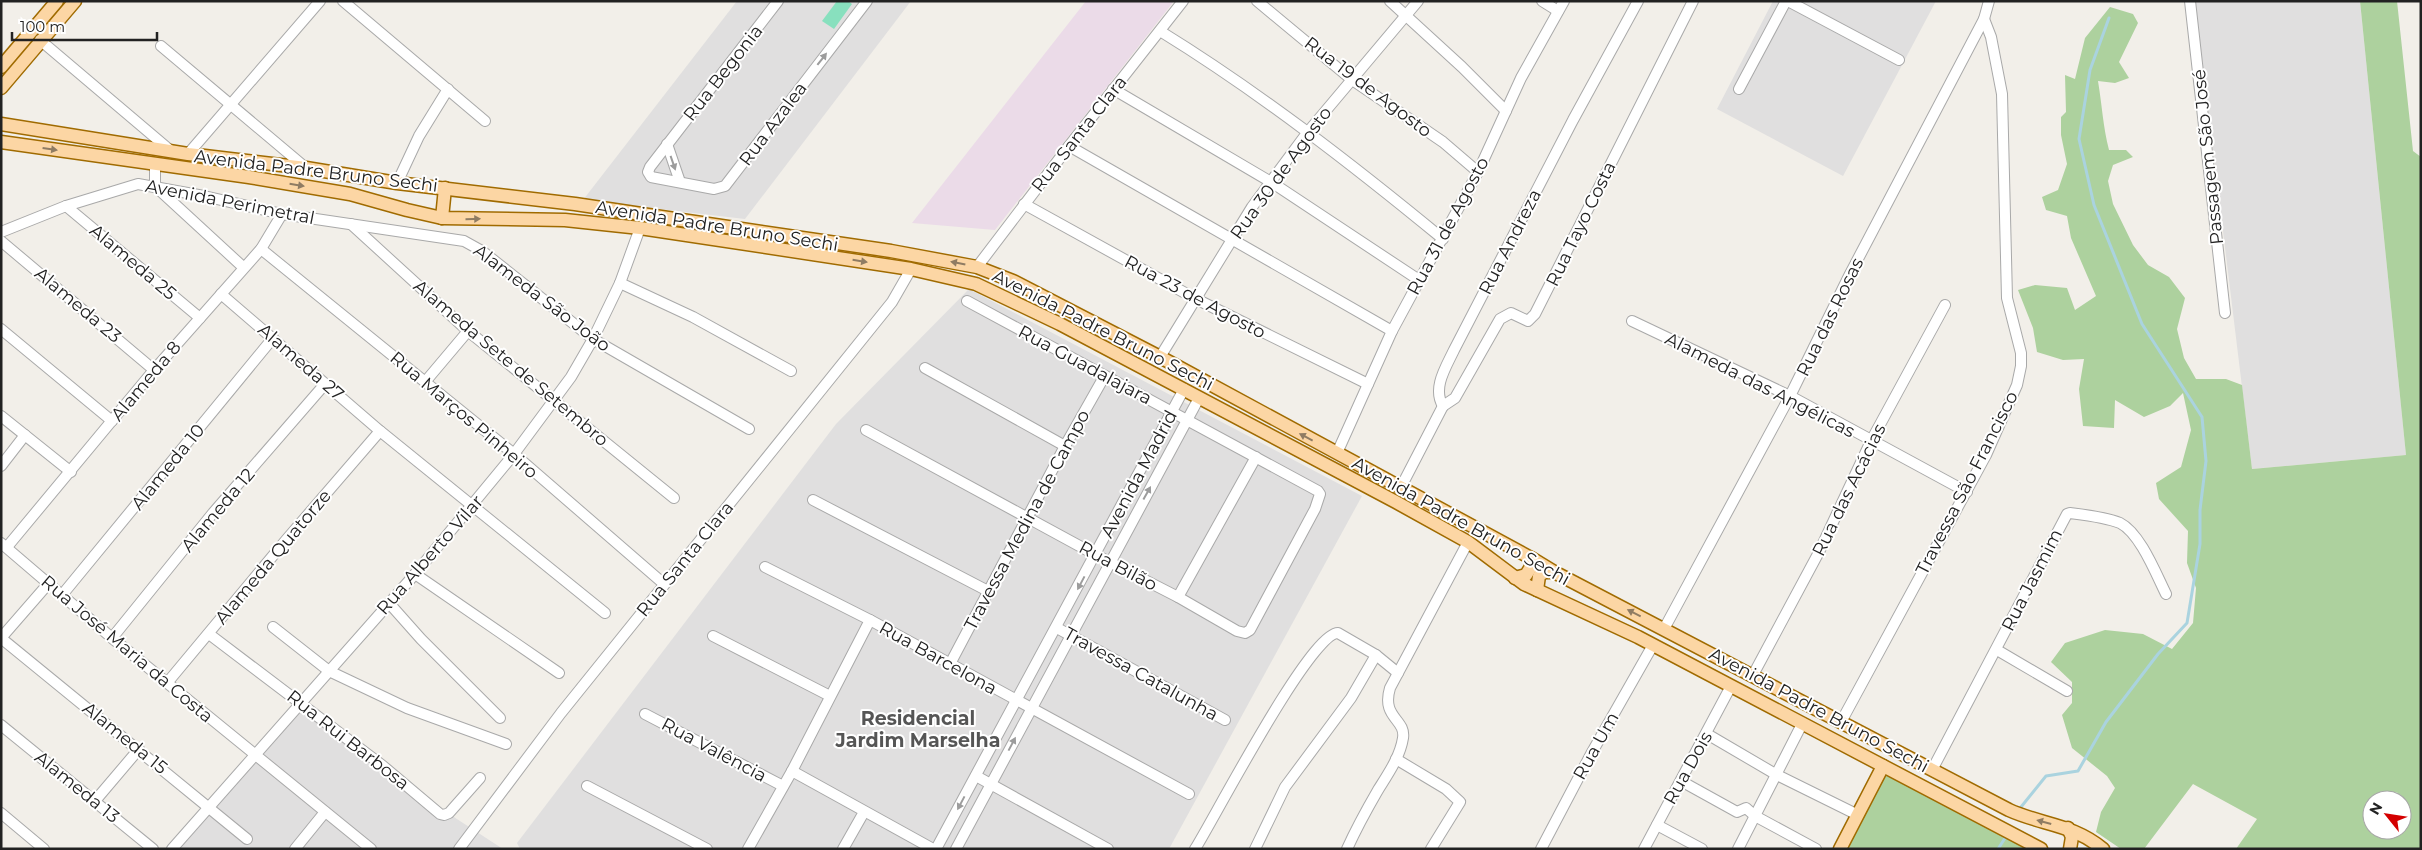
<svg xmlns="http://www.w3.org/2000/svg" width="2422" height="850" font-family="Montserrat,sans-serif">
<rect width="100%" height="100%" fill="#f2efe9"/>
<g fill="#e0dfdf">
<polygon points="737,1 911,1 745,219 583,200"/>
<polygon points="1773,1 1936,1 1843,176 1717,109"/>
<polygon points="2195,1 2360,1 2406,455 2252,469"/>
<polygon points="969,289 1362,496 1169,849 520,849 517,843 836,424"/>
<polygon points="307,705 440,808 503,849 172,849"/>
</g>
<polygon fill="#ebdbe8" points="1086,1 1174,1 995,230 912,223"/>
<g fill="#add19e" fill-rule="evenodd">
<path d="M2360,1H2397L2413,151L2421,157V849H2236L2257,819L2193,784L2144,849H2121L2096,832L2101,812L2115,788L2107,776L2072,748L2062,715L2072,703V682L2051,662L2065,643L2105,630L2143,634L2172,649L2193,623L2196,588L2187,563L2188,531L2159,499L2156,483L2181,467L2191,430L2183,393L2170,406L2144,417L2115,400L2114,428L2083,426L2079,389L2084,359L2063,360L2037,352L2033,328L2018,290L2035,285L2067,288L2075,310L2096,296L2071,238L2067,216L2046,210L2042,197L2058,190L2067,164L2061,135V117L2066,112L2065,75L2075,79L2085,38L2110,7L2133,14L2138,23L2119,62L2129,78L2115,83L2098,81C2102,105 2103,127 2109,150H2126L2133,157L2113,165L2108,181L2113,204L2133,245L2148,265L2169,277L2185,298L2177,329L2184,358L2196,379H2226L2242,385L2252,469L2406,455ZM2372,800H2402V830H2372Z"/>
<polygon points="1887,770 2033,849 1847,849"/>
</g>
<polygon fill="#88e0be" points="837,1 848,1 852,4 834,29 822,21"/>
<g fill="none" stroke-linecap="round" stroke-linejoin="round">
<g stroke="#aad3df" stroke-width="3">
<polyline points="2021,807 2046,776 2078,771 2106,722 2158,654 2187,623 2200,544 2200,510 2206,461 2202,417 2142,324 2094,205 2079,139 2090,70 2109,18"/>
<polyline points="1998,849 2007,835"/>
</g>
<defs>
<g id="minor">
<polyline points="343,1 485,121"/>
<polyline points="778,1 650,167 648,172 651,177 714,189 725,186 867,1"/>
<polyline points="1257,1 1351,79 1443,142 1478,172"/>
<polyline points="1390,1 1462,67 1506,111"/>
<polyline points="1542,1 1558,11"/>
<polyline points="1788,1 1899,60"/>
<polyline points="2190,1 2225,313"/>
<path d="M1160,31C1259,92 1353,165 1443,239"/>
<polyline points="40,40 171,151"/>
<polyline points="161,46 306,168"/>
<polyline points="1113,89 1271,182 1419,280"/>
<polyline points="1739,89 1786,1"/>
<polyline points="667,144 680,182"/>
<polyline points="1069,146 1392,331"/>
<polyline points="188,154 320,1"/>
<polyline points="155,165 155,186 243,267"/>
<polyline points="397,183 419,136 448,89"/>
<polyline points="1024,204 1196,299 1368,384"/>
<polyline points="66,206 200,318"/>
<polyline points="351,224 468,331 674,498"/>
<polyline points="1,232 66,206 138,184 204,196 282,214 464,241 482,251 593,339 749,429"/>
<polyline points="1,241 154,370"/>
<polyline points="261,249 514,454 664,584"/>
<polyline points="977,267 1069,146 1183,1"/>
<polyline points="620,283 693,317 791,371"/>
<polyline points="221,294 380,431 605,613"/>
<polyline points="1632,321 1790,396 1967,492"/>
<polyline points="1,329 112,421"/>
<polyline points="1160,357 1252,207 1307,133 1418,1"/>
<polyline points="925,368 1065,446"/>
<polyline points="425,382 468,331"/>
<polyline points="1443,406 1455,398 1500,319 1511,313 1528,321 1535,314 1693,1"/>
<path d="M1443,406C1432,388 1446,367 1454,350L1573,120L1638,1"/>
<polyline points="1,416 71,472"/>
<polyline points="866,430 1096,555 1178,597 1237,631 1245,633 1250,630 1315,509 1320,494 1318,491 967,301"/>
<polyline points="1337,453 1392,331 1478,172 1521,78 1564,1"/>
<polyline points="1,466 25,435"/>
<polyline points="1401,487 1443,406"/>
<polyline points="813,500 988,591"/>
<polyline points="1,543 112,638 371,849"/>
<polyline points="7,547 154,370 261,249 282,214"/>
<polyline points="765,567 870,620 1189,794"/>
<polyline points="415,574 559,673"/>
<polyline points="62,595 273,338"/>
<polyline points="1178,597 1256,457"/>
<polyline points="389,603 421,639 500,718"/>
<polyline points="273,627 329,671 407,708 506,744"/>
<polyline points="1057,628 1225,720"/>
<polyline points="1664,629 1790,396 1850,274 1984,19 1989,1"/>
<polyline points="209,634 383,766 440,814 444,815 449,813 480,778"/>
<polyline points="713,636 830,696"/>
<polyline points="1,638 247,839"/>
<polyline points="1,638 48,584"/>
<polyline points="112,638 213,513 325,384"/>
<polyline points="1997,650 2067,691"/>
<polyline points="950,664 1065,446 1104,377"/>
<polyline points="1753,675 1819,552 1871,441 1945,305"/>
<polyline points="167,683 286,540 380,431"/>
<polyline points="645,714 783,786"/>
<polyline points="1841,722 1986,455 2017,385 2021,366 2021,353 2007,298 2002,94 1991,37 1984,19"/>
<polyline points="1,725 153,849"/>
<polyline points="1707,734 1777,775 1858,815"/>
<polyline points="1396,759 1446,789 1460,802 1431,849"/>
<path d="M1932,770L2067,514L2070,513C2086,515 2105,517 2120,523C2140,533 2156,574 2166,594"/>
<polyline points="792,771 933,849"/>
<polyline points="976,776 1108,849"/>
<polyline points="1681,781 1737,812 1746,808 1755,816 1816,849"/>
<polyline points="587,786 707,849"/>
<polyline points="94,802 139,749"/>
<polyline points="1,813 44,849"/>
<polyline points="1657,825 1702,849"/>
<polyline points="172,849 415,574 514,454 571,377 593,339 620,283 640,228"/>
<polyline points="295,849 325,812"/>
<polyline points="459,849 561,713 892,302 911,269"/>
<polyline points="748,849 792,771 870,620"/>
<polyline points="843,849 864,812"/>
<polyline points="936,849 1184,389"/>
<polyline points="956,849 1199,398"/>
<path d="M1195,849C1214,819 1310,633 1338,633L1376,655L1398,673"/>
<polyline points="1255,849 1285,787 1351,698 1376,655"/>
<path d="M1347,849C1356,829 1367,809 1378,790C1388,774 1400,757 1403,738C1406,719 1381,718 1390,688L1468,542"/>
<polyline points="1541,849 1591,754 1653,645"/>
<polyline points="1644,849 1731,686"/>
<polyline points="1738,849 1802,724"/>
</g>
<g id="major">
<polyline points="1,67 57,1"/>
<polyline points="1,88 75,1"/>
<path d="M1,124L188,154L306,168L397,183L575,204L728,227L891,251L977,267L1013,281L1160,357L1531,558L1554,572L2009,810C2042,825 2073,824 2103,849"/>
<polyline points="1,142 249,177 350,194 407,210 442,218 565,220 640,228 911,269 976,284 1060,324 1396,502 1468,542 1524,584 1638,637 2041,849"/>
<polyline points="442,218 445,188"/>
<polyline points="1515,578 1526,575 1531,567 1531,558"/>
<polyline points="1537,590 1539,576 1544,572 1554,572"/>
<polyline points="2068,828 2072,837 2070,849"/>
<polyline points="1840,849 1883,766"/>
</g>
</defs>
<use href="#minor" stroke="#a9a9a9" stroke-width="12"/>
<use href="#major" stroke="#a06b00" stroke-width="15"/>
<use href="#minor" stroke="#fff" stroke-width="10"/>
<use href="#major" stroke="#fcd6a4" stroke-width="12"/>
</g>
<defs><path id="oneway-solid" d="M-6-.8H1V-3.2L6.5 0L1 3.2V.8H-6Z" transform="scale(1.25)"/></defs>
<g fill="#9c9c9c">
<use href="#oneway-solid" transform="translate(822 59) rotate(-52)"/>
<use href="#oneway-solid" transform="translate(673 163) rotate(71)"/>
<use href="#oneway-solid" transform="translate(1147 493) rotate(-61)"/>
<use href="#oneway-solid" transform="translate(1081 583) rotate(118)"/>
<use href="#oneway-solid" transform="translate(1012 744) rotate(-62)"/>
<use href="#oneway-solid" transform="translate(961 803) rotate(118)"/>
</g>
<g fill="#8f7c63">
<use href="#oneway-solid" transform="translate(50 149) rotate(8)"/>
<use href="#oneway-solid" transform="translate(297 185) rotate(9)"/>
<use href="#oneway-solid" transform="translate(473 219) rotate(-1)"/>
<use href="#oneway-solid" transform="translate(860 261) rotate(9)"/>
<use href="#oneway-solid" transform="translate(958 263) rotate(-169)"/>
<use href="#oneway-solid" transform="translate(1306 437) rotate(-152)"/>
<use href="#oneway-solid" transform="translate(1634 613) rotate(-153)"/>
<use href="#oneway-solid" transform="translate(2044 822) rotate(-165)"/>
</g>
<g text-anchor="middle" stroke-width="4" stroke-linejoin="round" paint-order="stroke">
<g font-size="18" fill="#222" stroke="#fff">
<text transform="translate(723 73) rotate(-52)" y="6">Rua Begonia</text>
<text transform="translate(1368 87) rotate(37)" y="6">Rua 19 de Agosto</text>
<text transform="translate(773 124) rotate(-53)" y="6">Rua Azalea</text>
<text transform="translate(1079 134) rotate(-52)" y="6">Rua Santa Clara</text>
<text transform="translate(2208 157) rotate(-96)" y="6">Passagem São José</text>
<text transform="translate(316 171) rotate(7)" y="6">Avenida Padre Bruno Sechi</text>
<text transform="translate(1281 173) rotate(-54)" y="6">Rua 30 de Agosto</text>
<text transform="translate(230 202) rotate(11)" y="6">Avenida Perimetral</text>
<text transform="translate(1581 224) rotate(-64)" y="6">Rua Tayo Costa</text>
<text transform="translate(717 226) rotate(9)" y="6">Avenida Padre Bruno Sechi</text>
<text transform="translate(1448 226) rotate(-62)" y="6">Rua 31 de Agosto</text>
<text transform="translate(1510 242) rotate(-63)" y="6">Rua Andreza</text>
<text transform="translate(133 262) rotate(40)" y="6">Alameda 25</text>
<text transform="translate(1195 297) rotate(28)" y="6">Rua 23 de Agosto</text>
<text transform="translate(542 298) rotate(37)" y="6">Alameda São João</text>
<text transform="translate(78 305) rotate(40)" y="6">Alameda 23</text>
<text transform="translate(1830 317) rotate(-64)" y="6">Rua das Rosas</text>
<text transform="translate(1103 330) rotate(27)" y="6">Avenida Padre Bruno Sechi</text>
<text transform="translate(301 362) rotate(41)" y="6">Alameda 27</text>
<text transform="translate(511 363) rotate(40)" y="6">Alameda Sete de Setembro</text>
<text transform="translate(1085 365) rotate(28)" y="6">Rua Guadalajara</text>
<text transform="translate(146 381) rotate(-50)" y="6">Alameda 8</text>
<text transform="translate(1760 385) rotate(27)" y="6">Alameda das Angélicas</text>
<text transform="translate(464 415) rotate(40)" y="6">Rua Marços Pinheiro</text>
<text transform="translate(168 467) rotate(-51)" y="6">Alameda 10</text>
<text transform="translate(1139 474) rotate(-62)" y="6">Avenida Madrid</text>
<text transform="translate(1967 483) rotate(-63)" y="6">Travessa São Francisco</text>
<text transform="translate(1849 490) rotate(-64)" y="6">Rua das Acácias</text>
<text transform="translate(218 510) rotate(-50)" y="6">Alameda 12</text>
<text transform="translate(1027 520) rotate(-62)" y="6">Travessa Medina de Campo</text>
<text transform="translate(1461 521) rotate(29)" y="6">Avenida Padre Bruno Sechi</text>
<text transform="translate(430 555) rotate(-49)" y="6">Rua Alberto Vilar</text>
<text transform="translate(273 557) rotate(-50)" y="6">Alameda Quatorze</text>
<text transform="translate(685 559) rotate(-51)" y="6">Rua Santa Clara</text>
<text transform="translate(1118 566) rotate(28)" y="6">Rua Bilão</text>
<text transform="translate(2032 580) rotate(-63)" y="6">Rua Jasmim</text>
<text transform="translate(127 649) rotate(40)" y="6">Rua José Maria da Costa</text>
<text transform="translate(938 658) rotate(29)" y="6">Rua Barcelona</text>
<text transform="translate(1141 674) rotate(29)" y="6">Travessa Catalunha</text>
<text transform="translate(1819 710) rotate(28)" y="6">Avenida Padre Bruno Sechi</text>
<text transform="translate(125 738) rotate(39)" y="6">Alameda 15</text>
<text transform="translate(348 740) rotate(38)" y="6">Rua Rui Barbosa</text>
<text transform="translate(1596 746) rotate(-61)" y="6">Rua Um</text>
<text transform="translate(714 750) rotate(28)" y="6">Rua Valência</text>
<text transform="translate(1688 768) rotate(-61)" y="6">Rua Dois</text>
<text transform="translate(77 787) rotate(39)" y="6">Alameda 13</text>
</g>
<g font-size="19" font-weight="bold" fill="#555" stroke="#fff">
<text x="918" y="725">Residencial<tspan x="918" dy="22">Jardim Marselha</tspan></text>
</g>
</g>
<rect width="2422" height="850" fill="none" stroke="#222222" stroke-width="5"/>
<g transform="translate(2387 815) rotate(300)"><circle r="24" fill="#ffffff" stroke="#a7a7a7"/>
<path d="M0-4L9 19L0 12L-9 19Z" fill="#d40000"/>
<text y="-8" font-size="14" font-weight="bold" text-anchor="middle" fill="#222222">N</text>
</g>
<path d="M12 32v8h145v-8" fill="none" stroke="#222222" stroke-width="2.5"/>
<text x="20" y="32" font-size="15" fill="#222222" stroke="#ffffff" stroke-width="4" paint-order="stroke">100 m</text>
</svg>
